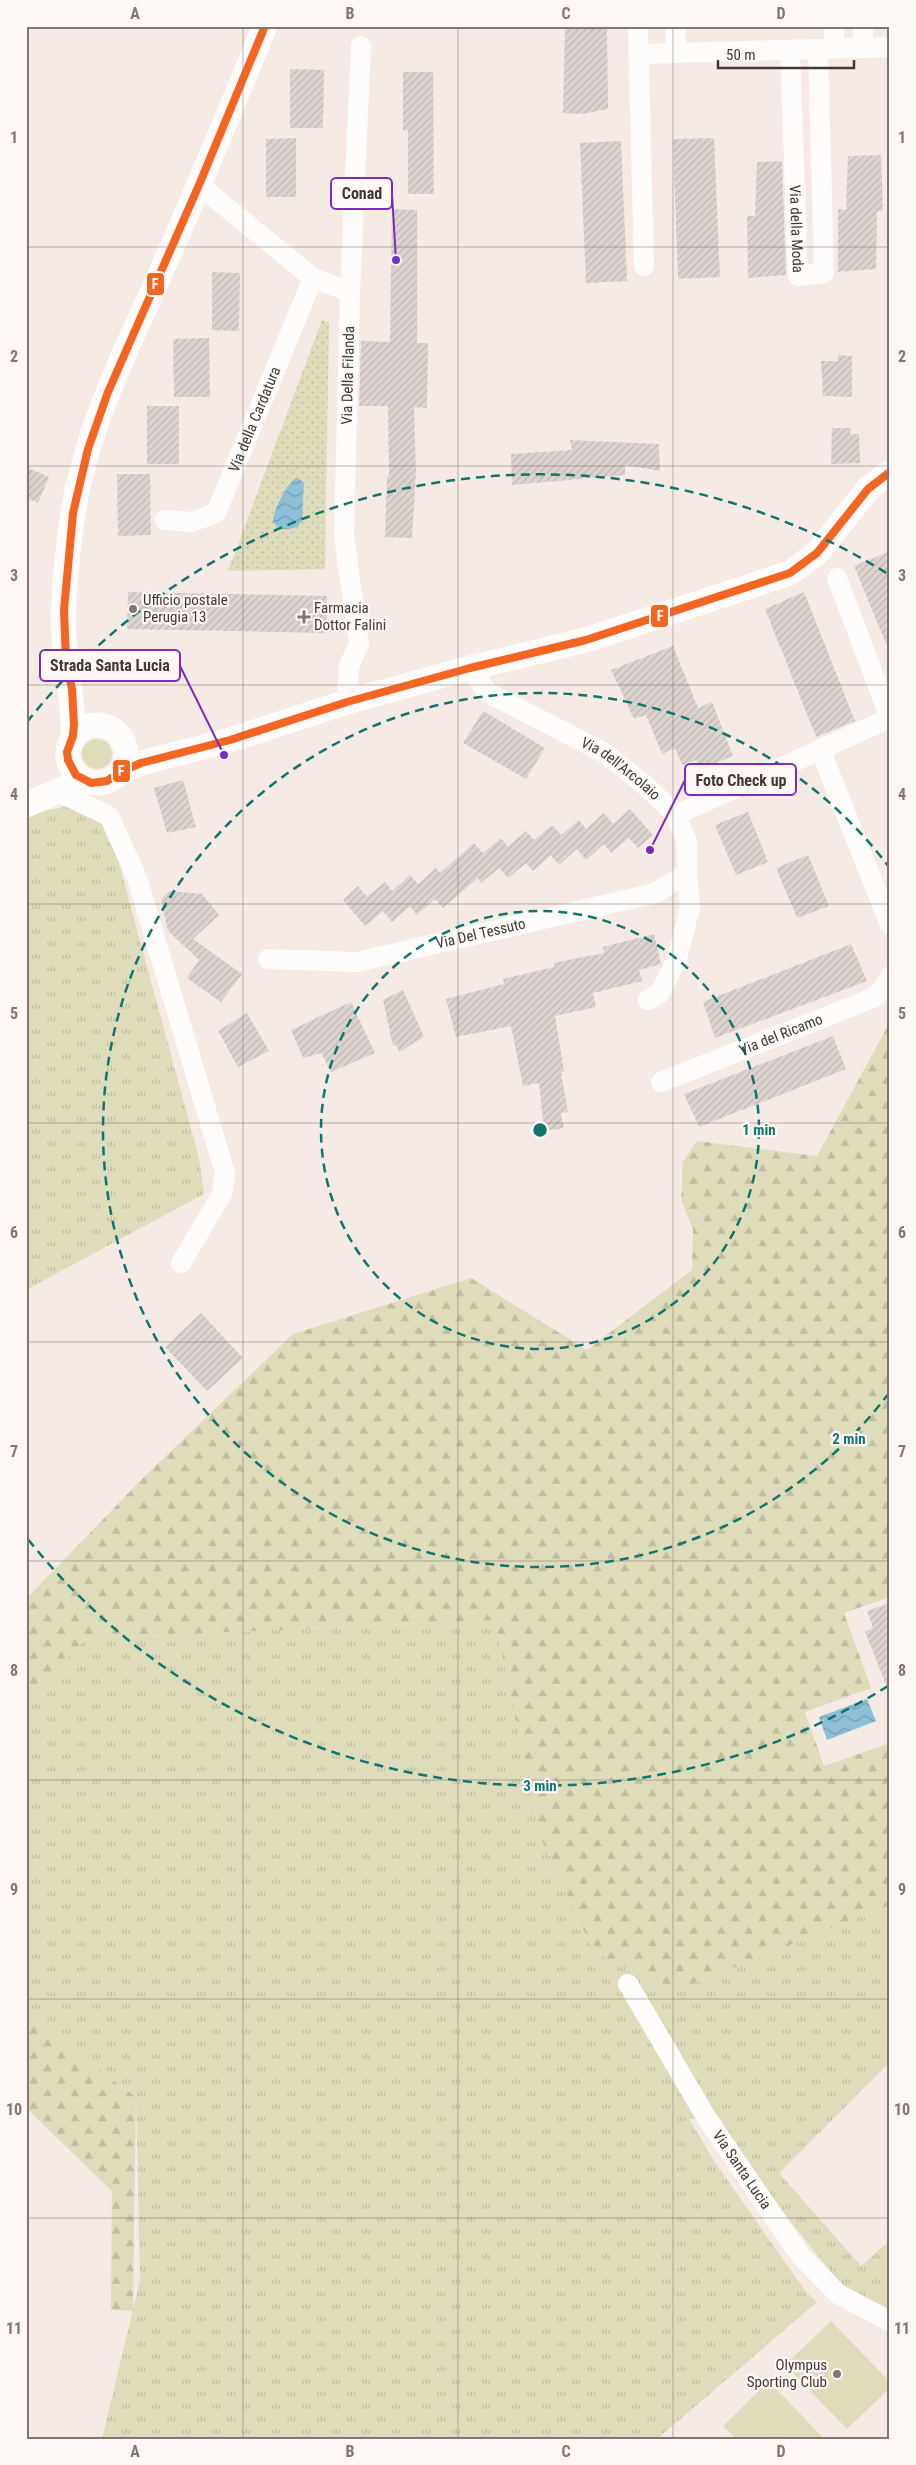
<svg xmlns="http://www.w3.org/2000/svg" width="916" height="2465" font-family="'Roboto Condensed',sans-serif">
<defs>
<pattern id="grass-tufts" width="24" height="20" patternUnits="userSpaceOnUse" patternTransform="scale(1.25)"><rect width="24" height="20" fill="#dedcbb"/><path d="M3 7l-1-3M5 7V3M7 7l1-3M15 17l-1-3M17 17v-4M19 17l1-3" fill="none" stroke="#c0bea1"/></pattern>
<pattern id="forest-firs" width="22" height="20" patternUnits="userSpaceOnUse" patternTransform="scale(1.25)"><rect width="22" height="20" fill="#dedcbb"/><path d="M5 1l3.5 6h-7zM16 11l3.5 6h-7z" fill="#c0bea1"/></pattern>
<pattern id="park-dots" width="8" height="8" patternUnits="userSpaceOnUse" patternTransform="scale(1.25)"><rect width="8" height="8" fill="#dedcbb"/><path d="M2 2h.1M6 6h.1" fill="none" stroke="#c0bea1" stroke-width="1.8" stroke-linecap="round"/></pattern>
<pattern id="water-waves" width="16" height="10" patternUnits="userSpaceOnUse" patternTransform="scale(1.25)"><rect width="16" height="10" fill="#8ebfd8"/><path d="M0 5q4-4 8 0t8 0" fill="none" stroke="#769cb0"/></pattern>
<pattern id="building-hatch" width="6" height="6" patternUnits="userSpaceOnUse" patternTransform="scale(1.25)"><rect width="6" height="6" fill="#ddd4d0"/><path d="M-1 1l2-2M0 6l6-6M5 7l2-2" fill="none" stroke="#bfb7b3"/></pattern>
</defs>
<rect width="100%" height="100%" fill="#f6eae4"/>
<g fill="url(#grass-tufts)">
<polygon points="67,806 108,823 199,1158 204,1194 26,1290 26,815"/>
<polygon points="496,1620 540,1836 678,1990 890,1905 890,2062 779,2173 861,2266 890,2240 890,2319 839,2282 708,2119 689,2119 716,2164 806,2292 817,2302 657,2439 102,2439 140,2280 136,2097 26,2016 26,1704 85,1639"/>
</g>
<g fill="url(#forest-firs)">
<polygon points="890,1022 890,1597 844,1613 871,1688 805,1712 824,1766 890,1743 890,1905 678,1990 594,1952 540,1836 495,1620 85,1639 26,1704 26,1599 144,1477 293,1334 471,1278 587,1350 692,1270 693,1230 681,1199 683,1162 697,1141 817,1156"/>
<polygon points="26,2016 136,2097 133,2311 111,2310 112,2191 26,2108"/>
</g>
<polygon fill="url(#park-dots)" points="322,320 329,322 325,569 228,571"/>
<g fill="#dedcbb">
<circle cx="97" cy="754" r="15"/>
<polygon points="831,2321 890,2382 890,2388 847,2429 785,2365"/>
<polygon points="769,2381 824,2439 736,2439 723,2426"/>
</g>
<g fill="url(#water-waves)">
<path d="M297,478L304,482L302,521L298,526C288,531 280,531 273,522C272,513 288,480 297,478Z"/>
<polygon points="867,1699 876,1721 827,1740 819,1717"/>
</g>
<g fill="url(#building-hatch)">
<polygon points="565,26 607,26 608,109 582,114 563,113"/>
<polygon points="290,69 324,70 323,128 290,128"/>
<polygon points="403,72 433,72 434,194 408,194 408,130 403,130"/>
<polygon points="296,138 296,197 266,197 266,139"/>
<polygon points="714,138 720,277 678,279 673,139"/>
<polygon points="621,141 627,281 586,283 580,143"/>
<polygon points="881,155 883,211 877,211 876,269 838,272 838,209 846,210 848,156"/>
<polygon points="782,161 786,275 748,278 747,216 755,216 757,162"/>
<polygon points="392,209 417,210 417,343 428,343 427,408 414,407 416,472 412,538 385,537 387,476 389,476 388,406 359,406 361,341 390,342"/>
<polygon points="212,272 240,273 239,331 212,330"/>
<polygon points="209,338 210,397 174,397 173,339"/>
<polygon points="838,355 852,356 852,397 823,396 821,361 838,361"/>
<rect x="147" y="406" width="32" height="58"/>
<polygon points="832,428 851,428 850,434 859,434 860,463 831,464"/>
<polygon points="570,440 659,444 660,471 625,465 625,475 512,485 511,454 572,450"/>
<polygon points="26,467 49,477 38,503 26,498"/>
<polygon points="117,474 150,474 151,535 118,536"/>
<polygon points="890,551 890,651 889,651 854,566"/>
<polygon points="128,592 327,596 326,633 127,629"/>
<polygon points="804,592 855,721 816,737 765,609"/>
<polygon points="673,646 698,708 712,702 733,756 701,769 696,760 682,765 675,748 662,754 646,715 634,719 611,670"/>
<polygon points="483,711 545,748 526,779 463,743"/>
<polygon points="183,780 196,827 167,833 154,788"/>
<polygon points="630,809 653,835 638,848 629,838 611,853 604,844 586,860 577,849 559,865 551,855 533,871 526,863 508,878 499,868 481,883 478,878 443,908 435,899 417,915 410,906 392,922 383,911 365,926 343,900 358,886 367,897 385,882 392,891 410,875 418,884 436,868 440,873 474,843 483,853 501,838 508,847 526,831 534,840 552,825 561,835 579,820 586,829 604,813 613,824"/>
<polygon points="748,812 768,862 736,875 715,825"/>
<polygon points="808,855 829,906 797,918 776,868"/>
<polygon points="170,891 202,894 219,915 193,939 242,974 221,1002 187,978 199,960 168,931 161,899"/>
<polygon points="654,934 661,964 639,970 642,981 593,993 596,1007 555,1016 564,1071 561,1072 568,1112 561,1113 564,1128 544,1131 539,1083 523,1086 511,1026 456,1037 446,999 504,984 503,979 554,967 553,963 604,953 603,947"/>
<polygon points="851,944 867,981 715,1038 703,1002"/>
<polygon points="403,990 424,1037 399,1052 396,1044 393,1046 383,1000"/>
<polygon points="351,1002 375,1053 331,1072 321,1053 303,1058 291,1030"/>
<polygon points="247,1013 269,1051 238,1067 218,1031"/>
<polygon points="833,1036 846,1069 699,1127 684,1094"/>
<polygon points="201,1313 243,1358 207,1391 165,1347"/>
<polygon points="890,1603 890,1692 889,1692 865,1632 873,1628 867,1611"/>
</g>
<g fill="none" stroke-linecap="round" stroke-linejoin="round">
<g stroke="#fefcfb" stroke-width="20">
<polyline points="638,26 644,266"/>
<polyline points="675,26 677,53"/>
<polyline points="863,26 863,48"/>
<polyline points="834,48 834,26"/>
<path id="s1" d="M790,50L798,276L824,273L818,49"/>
<polyline points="640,54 890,47"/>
<polyline points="199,185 313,278 350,292"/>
<path id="s2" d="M165,520L192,522L216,513L313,278"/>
<path id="s3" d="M470,668L488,693L605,753L646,786L676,815L687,842V873L690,907L677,959L660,993L648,1000"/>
<path id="s4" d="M347,702L349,666L359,644L344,536L350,292L361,46"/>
<polyline points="820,749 890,925"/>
<polyline points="58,792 109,816 137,878 225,1173 222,1194 181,1263"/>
<polyline points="676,815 890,718 837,578"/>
<path id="s5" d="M268,959L357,962L656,893L687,873"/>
<path id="s6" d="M661,1082L873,998L886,985L890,976"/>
<path id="s7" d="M628,1984L706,2117L800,2255L838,2294L890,2321"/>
</g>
<g stroke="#fefcfb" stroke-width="25">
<circle cx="97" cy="754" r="29"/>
<path d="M73,736C74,710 69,686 66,661C60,613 66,561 73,514C86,428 127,348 162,270C198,189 231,108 265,26"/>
<polyline points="120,772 141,763 230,740 347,702 470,668 586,640 790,573 817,553 868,489 890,472"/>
<polyline points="26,805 83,780"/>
</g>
<defs>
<polyline id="bus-1" points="265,26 199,185 108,392 88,449 73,513 64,610 66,660 72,689 74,724 73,736 67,752 68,760 76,775 91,783 107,781 120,772 141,763 230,740 347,702 470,668 586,640 790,573 817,553 868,489 890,472"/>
</defs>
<use href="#bus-1" stroke="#fdf8f6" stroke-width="11"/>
<use href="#bus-1" stroke="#f26522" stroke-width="8"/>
</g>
<path fill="none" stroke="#807672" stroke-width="1" stroke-opacity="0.55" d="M243,26V2439M458,26V2439M673,26V2439M26,247H890M26,466H890M26,685H890M26,904H890M26,1123H890M26,1342H890M26,1561H890M26,1780H890M26,1999H890M26,2218H890"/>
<g fill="none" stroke="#0f766e" stroke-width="2.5" stroke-dasharray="9 6">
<circle cx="540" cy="1130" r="219"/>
<path d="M889 1393A437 437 0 1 1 889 867"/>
<path d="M888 1686A656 656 0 0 1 27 1538M27 722A656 656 0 0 1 888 574"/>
</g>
<g fill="#807672" stroke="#fdf8f6" stroke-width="2">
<circle cx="133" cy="609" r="5"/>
<path d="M301.5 609.5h5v5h5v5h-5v5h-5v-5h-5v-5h5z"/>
<circle cx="837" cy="2374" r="5"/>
</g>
<g text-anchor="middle" stroke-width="4.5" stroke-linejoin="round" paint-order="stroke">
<g font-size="15" fill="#413834" stroke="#fdf8f6">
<text dy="5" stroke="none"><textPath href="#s1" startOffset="179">Via della Moda</textPath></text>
<text dy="5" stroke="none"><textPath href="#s4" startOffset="330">Via Della Filanda</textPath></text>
<text dy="5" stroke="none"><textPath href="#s2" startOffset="154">Via della Cardatura</textPath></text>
<text dy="5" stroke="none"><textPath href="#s3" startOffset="184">Via dell'Arcolaio</textPath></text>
<text dy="5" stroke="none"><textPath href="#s5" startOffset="216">Via Del Tessuto</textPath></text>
<text dy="5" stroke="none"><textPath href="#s6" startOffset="129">Via del Ricamo</textPath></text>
<text dy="5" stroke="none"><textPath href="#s7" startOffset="218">Via Santa Lucia</textPath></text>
</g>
<g font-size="15" fill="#413834" stroke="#fdf8f6" text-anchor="start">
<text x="143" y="605">Ufficio postale<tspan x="143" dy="17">Perugia 13</tspan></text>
<text x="314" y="613">Farmacia<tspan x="314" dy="17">Dottor Falini</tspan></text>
<text x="827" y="2370" text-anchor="end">Olympus<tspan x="827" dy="17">Sporting Club</tspan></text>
</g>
</g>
<circle cx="540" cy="1130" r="8" fill="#0f766e" stroke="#fdf8f6" stroke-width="2.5"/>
<g font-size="15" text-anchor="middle" font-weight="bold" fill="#0f766e" stroke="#fdf8f6" stroke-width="4.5" stroke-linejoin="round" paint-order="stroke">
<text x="759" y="1135">1 min</text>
<text x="849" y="1444">2 min</text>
<text x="540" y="1791">3 min</text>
</g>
<path fill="none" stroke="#7b2cbf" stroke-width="2" d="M396 260L392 194M224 755L180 666M650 850L685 780"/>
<g fill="#7b2cbf" stroke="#fdf8f6" stroke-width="2">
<circle cx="396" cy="260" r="5"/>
<circle cx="224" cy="755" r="5"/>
<circle cx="650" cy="850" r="5"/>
</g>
<g fill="#fdf8f6" stroke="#7b2cbf" stroke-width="2">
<rect x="331" y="178" width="61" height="31" rx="5"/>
<rect x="40" y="650" width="140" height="31" rx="5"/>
<rect x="685" y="764" width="111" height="31" rx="5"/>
</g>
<g font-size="16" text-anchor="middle" font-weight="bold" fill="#413834">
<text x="362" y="199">Conad</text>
<text x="110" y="671">Strada Santa Lucia</text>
<text x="741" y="786">Foto Check up</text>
</g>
<g stroke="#fdf8f6" stroke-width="2">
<rect x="146" y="272" width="19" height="24" rx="5" fill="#f26522"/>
<rect x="650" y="604" width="19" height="24" rx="5" fill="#f26522"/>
<rect x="112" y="759" width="19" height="24" rx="5" fill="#f26522"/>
</g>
<g font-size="14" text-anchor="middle" font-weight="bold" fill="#fff">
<text x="155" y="289">F</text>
<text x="660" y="621">F</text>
<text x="121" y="776">F</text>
</g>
<rect width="916" height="2465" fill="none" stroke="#fdf8f6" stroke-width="55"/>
<path d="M718 60v8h136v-8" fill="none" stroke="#413834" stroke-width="2.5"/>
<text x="726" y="60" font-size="15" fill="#413834" stroke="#fdf8f6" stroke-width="4" paint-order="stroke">50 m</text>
<rect x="28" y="28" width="860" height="2410" fill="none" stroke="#807672" stroke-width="2"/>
<g font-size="16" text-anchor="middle" font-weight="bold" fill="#807672">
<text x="135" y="19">A</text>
<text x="350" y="19">B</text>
<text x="566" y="19">C</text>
<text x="781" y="19">D</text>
<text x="14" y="143">1</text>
<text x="902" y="143">1</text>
<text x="14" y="362">2</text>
<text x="902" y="362">2</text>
<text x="14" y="581">3</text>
<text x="902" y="581">3</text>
<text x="14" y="800">4</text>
<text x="902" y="800">4</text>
<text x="14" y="1019">5</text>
<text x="902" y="1019">5</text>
<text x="14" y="1238">6</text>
<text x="902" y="1238">6</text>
<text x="14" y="1457">7</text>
<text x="902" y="1457">7</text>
<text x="14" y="1676">8</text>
<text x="902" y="1676">8</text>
<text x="14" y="1895">9</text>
<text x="902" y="1895">9</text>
<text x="14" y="2115">10</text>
<text x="902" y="2115">10</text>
<text x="14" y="2334">11</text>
<text x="902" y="2334">11</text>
<text x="135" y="2457">A</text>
<text x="350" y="2457">B</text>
<text x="566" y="2457">C</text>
<text x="781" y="2457">D</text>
</g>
</svg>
